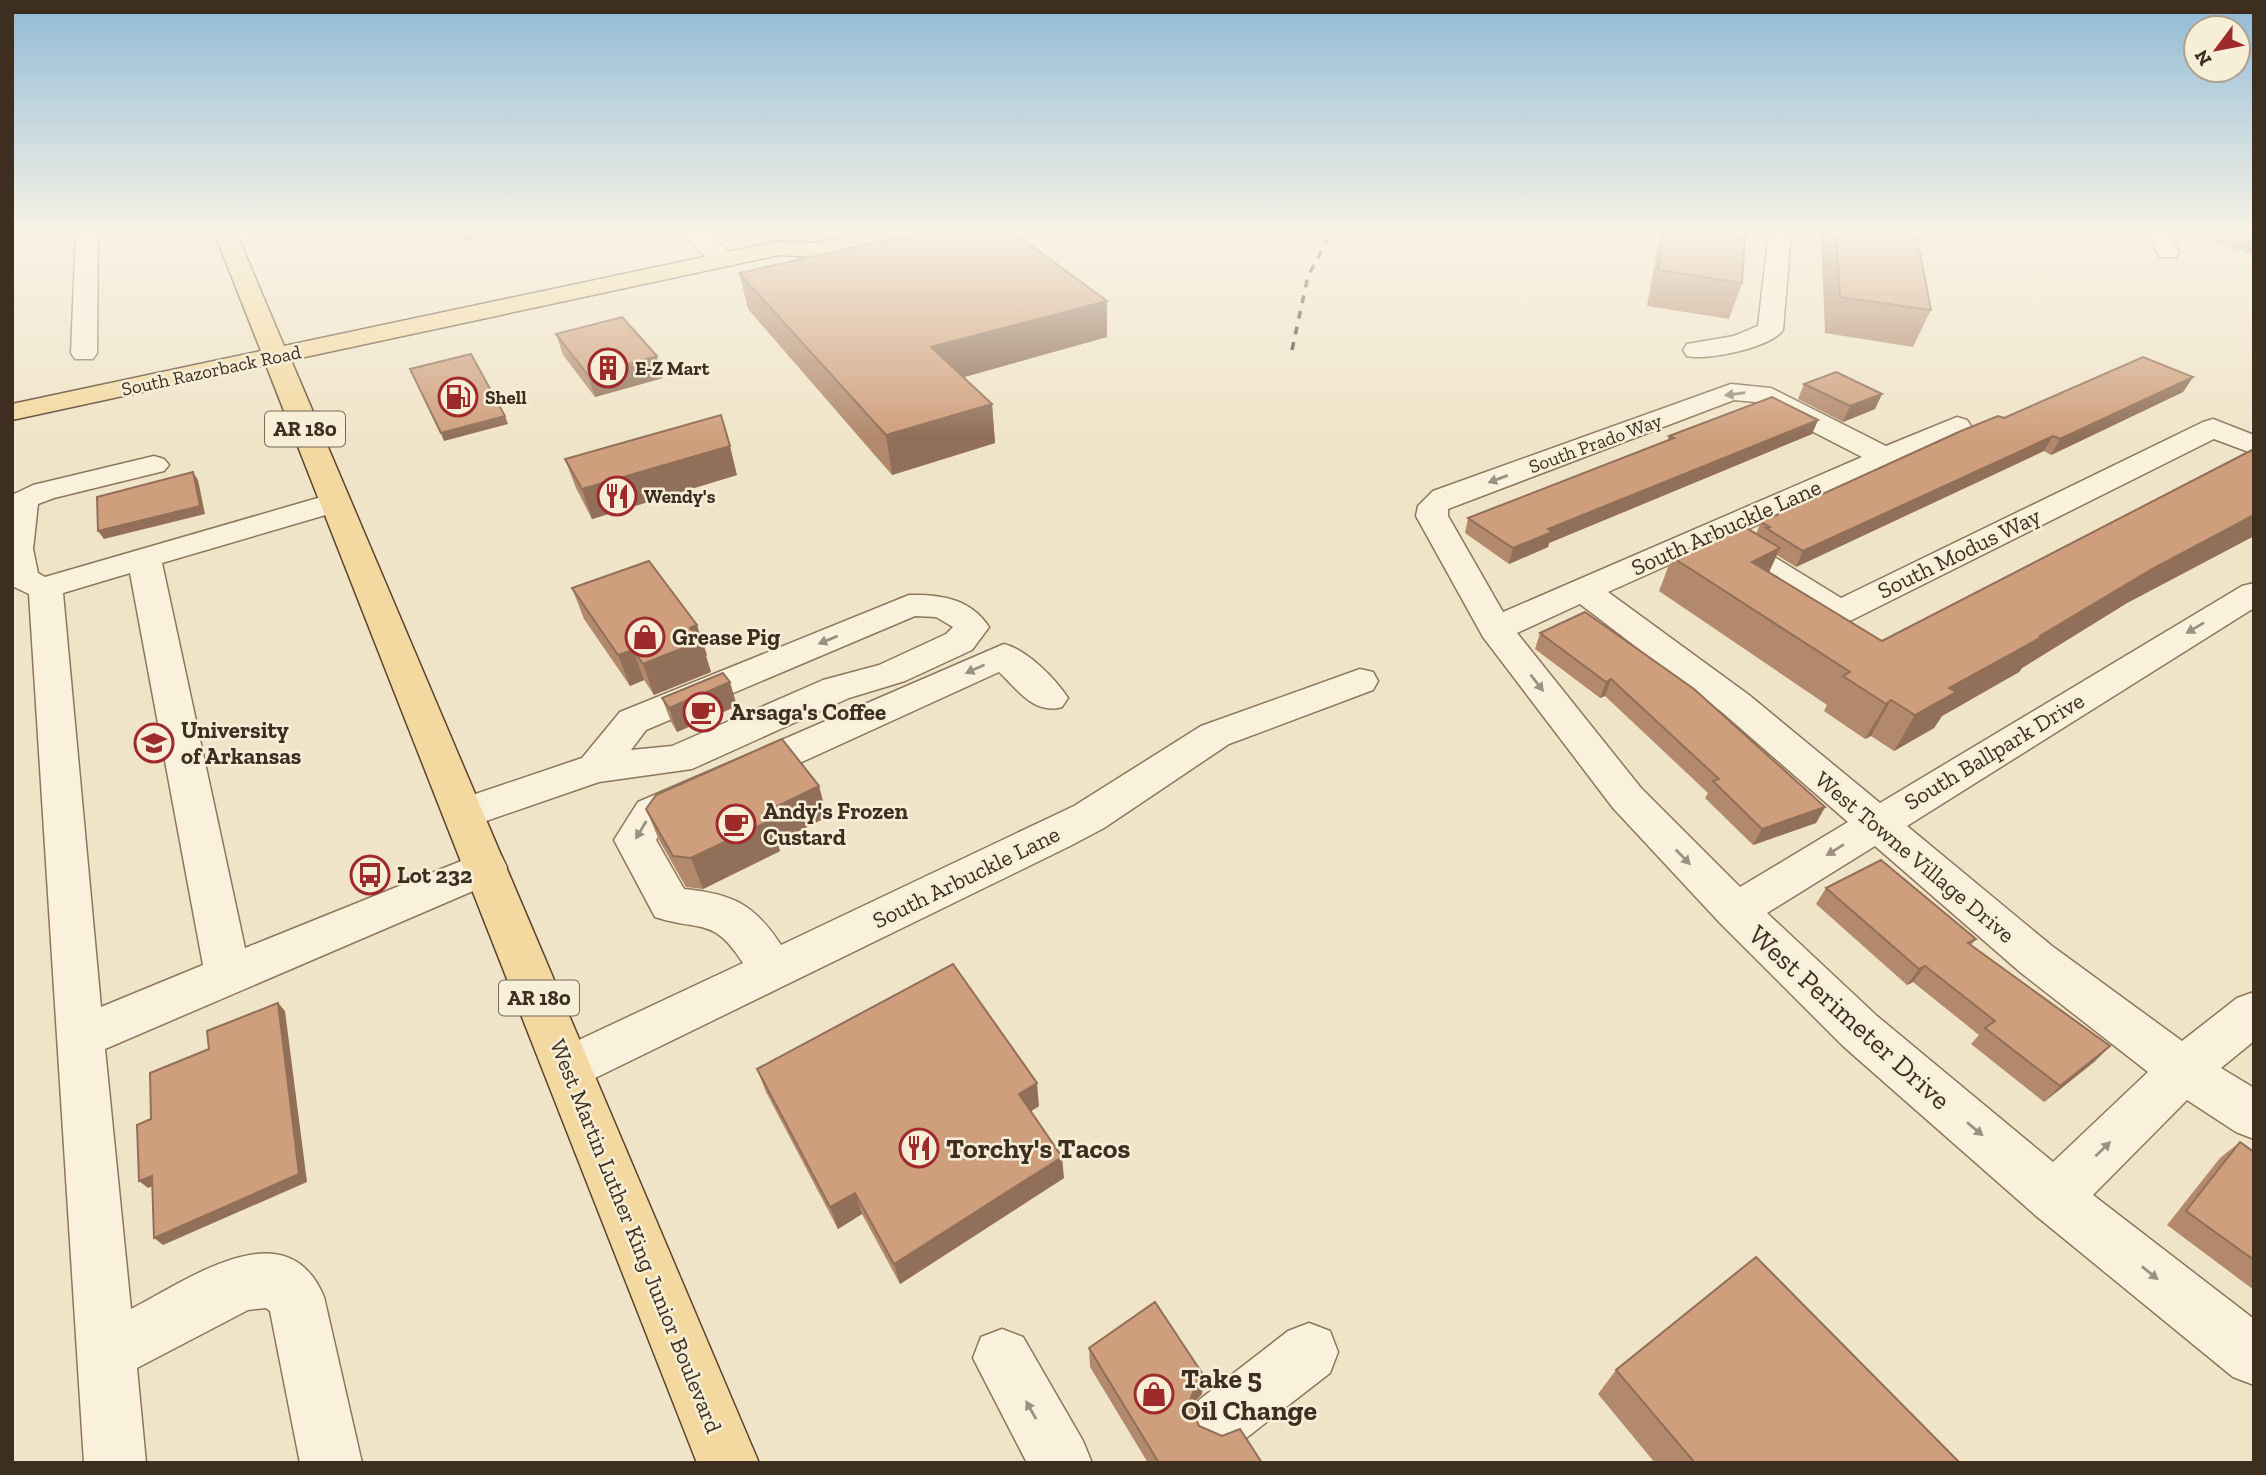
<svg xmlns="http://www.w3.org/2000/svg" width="2266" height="1475" font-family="'Zilla Slab',serif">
<rect width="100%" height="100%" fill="#f0e4c8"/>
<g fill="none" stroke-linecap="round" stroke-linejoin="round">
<defs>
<g id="minor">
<polygon points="76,232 98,232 97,353 93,359 75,359 71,353"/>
<path d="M683,232H707L738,260L734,265C716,270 693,247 683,232Z"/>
<path d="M1769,232H1791L1783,330C1770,348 1707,361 1687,356L1683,350L1687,344L1734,336L1758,326Z"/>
<polygon points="2144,232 2166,232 2179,252 2176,257 2160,257"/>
<path d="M1731,384L1771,388L1886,446L1957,417L1967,420L1971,426L1967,432L1737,534L1841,598L2203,422L2213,419L2254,435V454L2214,439L1852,620L1840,623L1828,620L1711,546L1608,592L1749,695L1880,803L2242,586L2254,583V608L1907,826L2052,946L2182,1041L2237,998L2254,992V1041L2221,1068L2254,1088V1139L2236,1132L2187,1100L2093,1195L2254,1319V1385L2233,1377L2035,1215L1843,1046L1720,923L1613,808L1483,637L1416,516L1418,506L1433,491ZM1734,400L1755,402L1862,457L1503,612L1448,516V509ZM1580,604L1723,713L1848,822L1740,887L1641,788L1517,633ZM1875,846L2020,972L2148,1072L2053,1162L1877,1016L1767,913Z"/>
<path d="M154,456L164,459L169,465L164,471L54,498L38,504L33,549L38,573L45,577L335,493L346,495L350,502L346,509L162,563L245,948L486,851L501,855L507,867L501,879L105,1049L131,1309C188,1280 287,1207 324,1297L362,1463H300L270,1311L266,1308L248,1310L137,1368L146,1463H84L29,594L12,586V495L33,485ZM130,573L203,965L101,1007L63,593Z"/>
<path d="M909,595C941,594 971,599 989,627L972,650L905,681L849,698L692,769L599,782L463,829L449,825L443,814L449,803L582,758L620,712ZM915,616L936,617L953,627L946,634L879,665L823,680L672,746L631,750L646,730Z"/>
<path d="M1004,644C1027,650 1055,678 1068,698L1062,707C1034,715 1018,690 999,672L666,824L656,840L684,889C733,894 754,904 781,945L1074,806L1201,726L1360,669L1373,672L1378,681L1373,690L1229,744L1104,828L1070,846L585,1083L568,1090L551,1083L543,1068L551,1053L743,963C713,916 701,932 655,917L614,840L638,802Z"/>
<polygon points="1309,1323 1330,1331 1338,1352 1330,1373 1241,1442 1220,1451 1199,1442 1190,1421 1199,1400 1288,1331"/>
<polygon points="1002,1329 1023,1337 1083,1441 1092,1463 1027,1463 973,1358 981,1337"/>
</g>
<polygon id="major" points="214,232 236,232 284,346 779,241 816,243 871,232 911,232 908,237 816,257 779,255 291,360 759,1463 697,1463 266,365 12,420 12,404 261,351"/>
</defs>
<use href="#minor" stroke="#8d765c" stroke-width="3"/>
<use href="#major" stroke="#5b4430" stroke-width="3"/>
<use href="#minor" fill="#faf1dc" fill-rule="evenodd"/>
<use href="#major" fill="#f3d9a0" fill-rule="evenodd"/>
<polyline stroke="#3d2e20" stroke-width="3.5" stroke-dasharray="8 8" stroke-linecap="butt" points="1292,350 1308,276 1332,232"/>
</g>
<g fill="#b2896c">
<polygon points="459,232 510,232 466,241"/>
<polygon points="1660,232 1745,232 1742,283 1729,319 1647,306"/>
<polygon points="1821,232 1916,232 1931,310 1913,347 1825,333"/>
<polygon points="2203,232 2254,232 2254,255 2199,237"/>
<polygon points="739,273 1107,301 1107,337 963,377 992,404 995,443 892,475 748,309"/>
<polygon points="556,334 663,378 595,397 563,355"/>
<polygon points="2193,377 2183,392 2051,455 2044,451 1796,567 1777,555 1769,572 1882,641 2254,449 2254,536 2127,603 2022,668 2019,672 1942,716 1934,728 1894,751 1871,736 1865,739 1824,711 1827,705 1659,591 1672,557 1756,534 1761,522 2004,418"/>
<polygon points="1804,384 1882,394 1875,409 1843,422 1798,399"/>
<polygon points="1818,420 1812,434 1549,543 1548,547 1509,564 1465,533 1468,518 1667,441 1669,436"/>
<polygon points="565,459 737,475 592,519 576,488"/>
<polygon points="572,588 707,655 706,656 711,672 654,695 644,680 630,686 584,619"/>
<polygon points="1540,633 1825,807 1816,823 1753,845 1705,798 1708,793 1605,696 1600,698 1535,649"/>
<polygon points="662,698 737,706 677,732 671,722"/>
<polygon points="819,786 827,817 777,842 780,851 703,889 686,887 659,840 646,809"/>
<polygon points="1826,888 1976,939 1971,945 2110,1046 2094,1062 2044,1102 1971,1044 1979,1035 1913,982 1907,985 1816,904"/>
<polygon points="757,1069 1039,1106 1031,1111 1064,1178 900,1284 862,1214 838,1229 766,1092"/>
<polygon points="2240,1142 2254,1152 2254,1290 2167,1225 2220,1158"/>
<polygon points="1089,1348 1202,1394 1197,1399 1192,1409 1199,1426 1262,1463 1148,1463 1090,1367"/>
<polygon points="1616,1370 1960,1463 1655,1463 1598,1394"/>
</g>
<g fill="#916f58">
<polygon points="463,232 510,232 466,241"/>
<polygon points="1107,301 1107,337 936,385 931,347"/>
<polygon points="657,356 663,378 595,397 588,375"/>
<polygon points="2193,377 2183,392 2051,455 2060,439"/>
<polygon points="1882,394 1875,409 1843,422 1850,406"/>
<polygon points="992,404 995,443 892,475 886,435"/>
<polygon points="505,416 508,424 444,441 441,433"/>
<polygon points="1818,420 1812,434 1549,543 1548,547 1509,564 1513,548 1548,529"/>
<polygon points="2053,436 2044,451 1796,567 1803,551"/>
<polygon points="730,446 737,475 592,519 582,489"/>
<polygon points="193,472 198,480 205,514 104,539 98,531"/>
<polygon points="2254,515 2254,536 2127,603 2022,668 2019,672 1942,716 1934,728 1894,751 1915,715 1949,688 2040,636 2152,569"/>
<polygon points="1780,548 1764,583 1752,562"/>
<polygon points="697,625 707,655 706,656 711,672 654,695 643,664 690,628"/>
<polygon points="633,650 644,680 630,686 618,655"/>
<polygon points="1611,679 1605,696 1600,698 1606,682"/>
<polygon points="730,682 737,706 677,732 669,708"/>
<polygon points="1891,700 1871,736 1865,739 1886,704"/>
<polygon points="819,786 827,817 777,842 780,851 703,889 691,858 765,812"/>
<polygon points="1825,807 1816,823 1753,845 1762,829"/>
<polygon points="1925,966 1913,982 1907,985 1919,969"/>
<polygon points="278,1003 285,1011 307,1182 163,1245 154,1238"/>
<polygon points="2110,1046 2094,1062 2044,1102 2060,1086"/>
<polygon points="1037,1083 1039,1106 1022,1117 1019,1094"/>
<polygon points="1062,1157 1064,1178 900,1284 894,1264"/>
<polygon points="152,1176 161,1183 148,1188 139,1181"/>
<polygon points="855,1193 862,1214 838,1229 830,1207"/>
<polygon points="1204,1376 1202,1394 1197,1399 1188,1420 1189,1402 1198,1381"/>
</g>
<g fill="#cf9f7d" stroke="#916f58" stroke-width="2">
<polygon points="923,232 1013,232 1107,301 931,347 992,404 886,435 739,273"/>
<polygon points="1664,232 1745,232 1742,283 1658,270"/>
<polygon points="1836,232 1916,232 1931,310 1840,297"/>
<polygon points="622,317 657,356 588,375 556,334"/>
<polygon points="471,354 505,416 441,433 410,369"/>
<polygon points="2143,357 2193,377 2060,439 2053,436 1803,551 1766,528 1770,527 1761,522 1961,431 1998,416 2004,418"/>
<polygon points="1836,372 1882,394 1850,406 1804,384"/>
<polygon points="1772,397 1818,420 1548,529 1552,532 1513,548 1468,518 1674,438 1669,436"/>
<polygon points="721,415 730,446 582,489 565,459"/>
<polygon points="2254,449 2254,515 2152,569 2040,636 2042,637 1949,688 1956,692 1915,715 1891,700 1886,704 1843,676 1850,672 1672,557 1741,525 1780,548 1752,562 1882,641"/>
<polygon points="193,472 200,506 98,531 97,497"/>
<polygon points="649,561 697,625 690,628 701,641 643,664 633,650 618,655 572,588"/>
<polygon points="1585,612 1694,689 1825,807 1762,829 1713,781 1719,779 1611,679 1606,682 1540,633"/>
<polygon points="723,673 730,682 669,708 662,698"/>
<polygon points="782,739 819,786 765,812 771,820 691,858 673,856 646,809 656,795"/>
<polygon points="1881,860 1976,939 1968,943 2110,1046 2060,1086 1985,1028 1995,1021 1925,966 1919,969 1826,888"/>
<polygon points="953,964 1037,1083 1019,1094 1062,1157 894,1264 855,1193 830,1207 757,1069"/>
<polygon points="278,1003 299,1174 154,1238 152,1176 139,1181 137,1125 151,1119 150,1073 209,1049 207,1031"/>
<polygon points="2240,1142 2254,1152 2254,1260 2186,1211"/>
<polygon points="1756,1257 1960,1463 1695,1463 1616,1370"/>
<polygon points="1155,1302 1204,1376 1198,1381 1189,1402 1199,1426 1222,1436 1240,1429 1262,1463 1159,1463 1089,1348"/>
</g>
<defs><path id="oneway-solid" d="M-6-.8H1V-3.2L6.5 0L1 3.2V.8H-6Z" transform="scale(1.75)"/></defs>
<g fill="#9c907e">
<use href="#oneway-solid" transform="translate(1735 394) rotate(172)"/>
<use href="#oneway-solid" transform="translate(1498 479) rotate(160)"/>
<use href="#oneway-solid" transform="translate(2195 628) rotate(149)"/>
<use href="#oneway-solid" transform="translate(828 640) rotate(158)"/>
<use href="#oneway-solid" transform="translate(975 669) rotate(156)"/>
<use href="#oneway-solid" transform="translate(1537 683) rotate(52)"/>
<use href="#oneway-solid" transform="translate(641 830) rotate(121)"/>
<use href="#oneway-solid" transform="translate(1835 850) rotate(148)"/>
<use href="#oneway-solid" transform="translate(1683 857) rotate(46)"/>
<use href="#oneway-solid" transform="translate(1975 1129) rotate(40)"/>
<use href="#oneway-solid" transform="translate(2103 1149) rotate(-44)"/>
<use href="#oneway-solid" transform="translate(2150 1273) rotate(39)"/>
<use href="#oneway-solid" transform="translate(1031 1410) rotate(-119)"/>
</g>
<linearGradient id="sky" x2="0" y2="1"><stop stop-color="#8fbad6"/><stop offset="0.53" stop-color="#f8f3e6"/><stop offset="1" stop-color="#f8f3e6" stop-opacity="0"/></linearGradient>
<rect width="2266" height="438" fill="url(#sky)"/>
<defs>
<symbol id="building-ring" viewBox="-11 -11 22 22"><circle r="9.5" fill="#f7eed8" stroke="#9e2a2b" stroke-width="1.5"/><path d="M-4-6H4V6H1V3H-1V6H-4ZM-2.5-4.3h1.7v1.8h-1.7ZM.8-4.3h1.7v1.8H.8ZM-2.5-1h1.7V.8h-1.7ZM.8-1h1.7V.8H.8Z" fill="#9e2a2b"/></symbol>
<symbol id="fuel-ring" viewBox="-11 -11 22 22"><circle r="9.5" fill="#f7eed8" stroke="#9e2a2b" stroke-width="1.5"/><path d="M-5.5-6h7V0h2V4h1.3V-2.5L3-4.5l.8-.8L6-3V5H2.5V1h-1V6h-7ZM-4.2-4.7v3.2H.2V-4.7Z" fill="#9e2a2b"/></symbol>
<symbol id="restaurant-ring" viewBox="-11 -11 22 22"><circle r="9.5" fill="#f7eed8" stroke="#9e2a2b" stroke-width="1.5"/><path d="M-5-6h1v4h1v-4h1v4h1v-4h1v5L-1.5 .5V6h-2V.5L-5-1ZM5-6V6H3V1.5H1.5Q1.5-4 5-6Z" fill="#9e2a2b"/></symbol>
<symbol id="shop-ring" viewBox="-11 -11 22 22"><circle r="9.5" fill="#f7eed8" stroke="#9e2a2b" stroke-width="1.5"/><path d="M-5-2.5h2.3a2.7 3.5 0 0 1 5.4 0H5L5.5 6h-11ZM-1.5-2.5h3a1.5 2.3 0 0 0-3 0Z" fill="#9e2a2b"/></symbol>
<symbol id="cafe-ring" viewBox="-11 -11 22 22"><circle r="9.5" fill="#f7eed8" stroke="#9e2a2b" stroke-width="1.5"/><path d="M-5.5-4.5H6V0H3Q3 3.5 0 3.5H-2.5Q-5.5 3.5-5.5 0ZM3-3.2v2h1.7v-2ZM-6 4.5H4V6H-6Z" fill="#9e2a2b"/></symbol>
<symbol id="university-ring" viewBox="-11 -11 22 22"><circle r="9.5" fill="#f7eed8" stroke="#9e2a2b" stroke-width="1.5"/><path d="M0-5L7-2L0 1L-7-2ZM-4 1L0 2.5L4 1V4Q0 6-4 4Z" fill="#9e2a2b"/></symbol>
<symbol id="bus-ring" viewBox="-11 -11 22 22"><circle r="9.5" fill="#f7eed8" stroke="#9e2a2b" stroke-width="1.5"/><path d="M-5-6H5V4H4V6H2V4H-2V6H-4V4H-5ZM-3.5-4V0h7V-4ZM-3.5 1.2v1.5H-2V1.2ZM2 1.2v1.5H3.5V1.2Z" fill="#9e2a2b"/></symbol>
</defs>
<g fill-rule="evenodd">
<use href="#building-ring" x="586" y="346" width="44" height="44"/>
<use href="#fuel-ring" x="436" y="375" width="44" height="44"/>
<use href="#restaurant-ring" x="595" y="474" width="44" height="44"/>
<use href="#shop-ring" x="623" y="615" width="44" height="44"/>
<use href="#cafe-ring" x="681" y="690" width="44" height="44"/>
<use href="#university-ring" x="132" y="721" width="44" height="44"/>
<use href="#cafe-ring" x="714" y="802" width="44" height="44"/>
<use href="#bus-ring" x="348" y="853" width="44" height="44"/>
<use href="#restaurant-ring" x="897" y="1126" width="44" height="44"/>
<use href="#shop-ring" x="1132" y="1372" width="44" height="44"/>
</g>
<g text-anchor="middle" stroke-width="5" stroke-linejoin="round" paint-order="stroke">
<g font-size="19" font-weight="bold" fill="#3d2e20" stroke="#f7eed8" text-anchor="start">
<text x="635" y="375">E-Z Mart</text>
<text x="485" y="404">Shell</text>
<text x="644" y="503">Wendy's</text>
</g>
<g font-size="19" fill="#3d2e20" stroke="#f7eed8">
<text transform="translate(211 370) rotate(-12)" y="7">South Razorback Road</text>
<text transform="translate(1595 443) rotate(-20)" y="7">South Prado Way</text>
</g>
<g fill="#f7eed8" stroke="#756857" stroke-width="2">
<rect x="265" y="411.5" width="80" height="35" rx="5"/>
<rect x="499" y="980.5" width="80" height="35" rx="5"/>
</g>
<g font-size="21" font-weight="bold" fill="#3d2e20">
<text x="305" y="436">AR 180</text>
<text x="539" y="1005">AR 180</text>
</g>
<g font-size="23" fill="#3d2e20" stroke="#f7eed8">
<text transform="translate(1726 527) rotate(-24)" y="8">South Arbuckle Lane</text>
<text transform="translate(1959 553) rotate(-26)" y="8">South Modus Way</text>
<text transform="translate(1994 751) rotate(-31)" y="8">South Ballpark Drive</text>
<text transform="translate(1915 857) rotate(40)" y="8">West Towne Village Drive</text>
<text transform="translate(966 877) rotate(-26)" y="8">South Arbuckle Lane</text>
<text transform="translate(636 1236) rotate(68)" y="8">West Martin Luther King Junior Boulevard</text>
</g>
<g font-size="23" font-weight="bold" fill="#3d2e20" stroke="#f7eed8" text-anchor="start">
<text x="672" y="645">Grease Pig</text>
<text x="730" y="720">Arsaga's Coffee</text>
<text x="181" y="738">University<tspan x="181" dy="26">of Arkansas</tspan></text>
<text x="763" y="819">Andy's Frozen<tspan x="763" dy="26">Custard</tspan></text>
<text x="397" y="883">Lot 232</text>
</g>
<g font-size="28" fill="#3d2e20" stroke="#f7eed8">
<text transform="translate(1850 1017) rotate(42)" y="10">West Perimeter Drive</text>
</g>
<g font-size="28" font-weight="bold" fill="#3d2e20" stroke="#f7eed8" text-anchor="start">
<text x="946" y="1158">Torchy's Tacos</text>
<text x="1181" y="1388">Take 5<tspan x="1181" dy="32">Oil Change</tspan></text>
</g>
</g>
<rect width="2266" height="1475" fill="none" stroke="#3d2e20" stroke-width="28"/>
<g transform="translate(2217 49) rotate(238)"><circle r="33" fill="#f7eed8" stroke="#ada18e" stroke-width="2"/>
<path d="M0-5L12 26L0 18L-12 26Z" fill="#9e2a2b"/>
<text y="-10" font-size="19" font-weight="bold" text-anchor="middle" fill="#3d2e20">N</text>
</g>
</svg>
